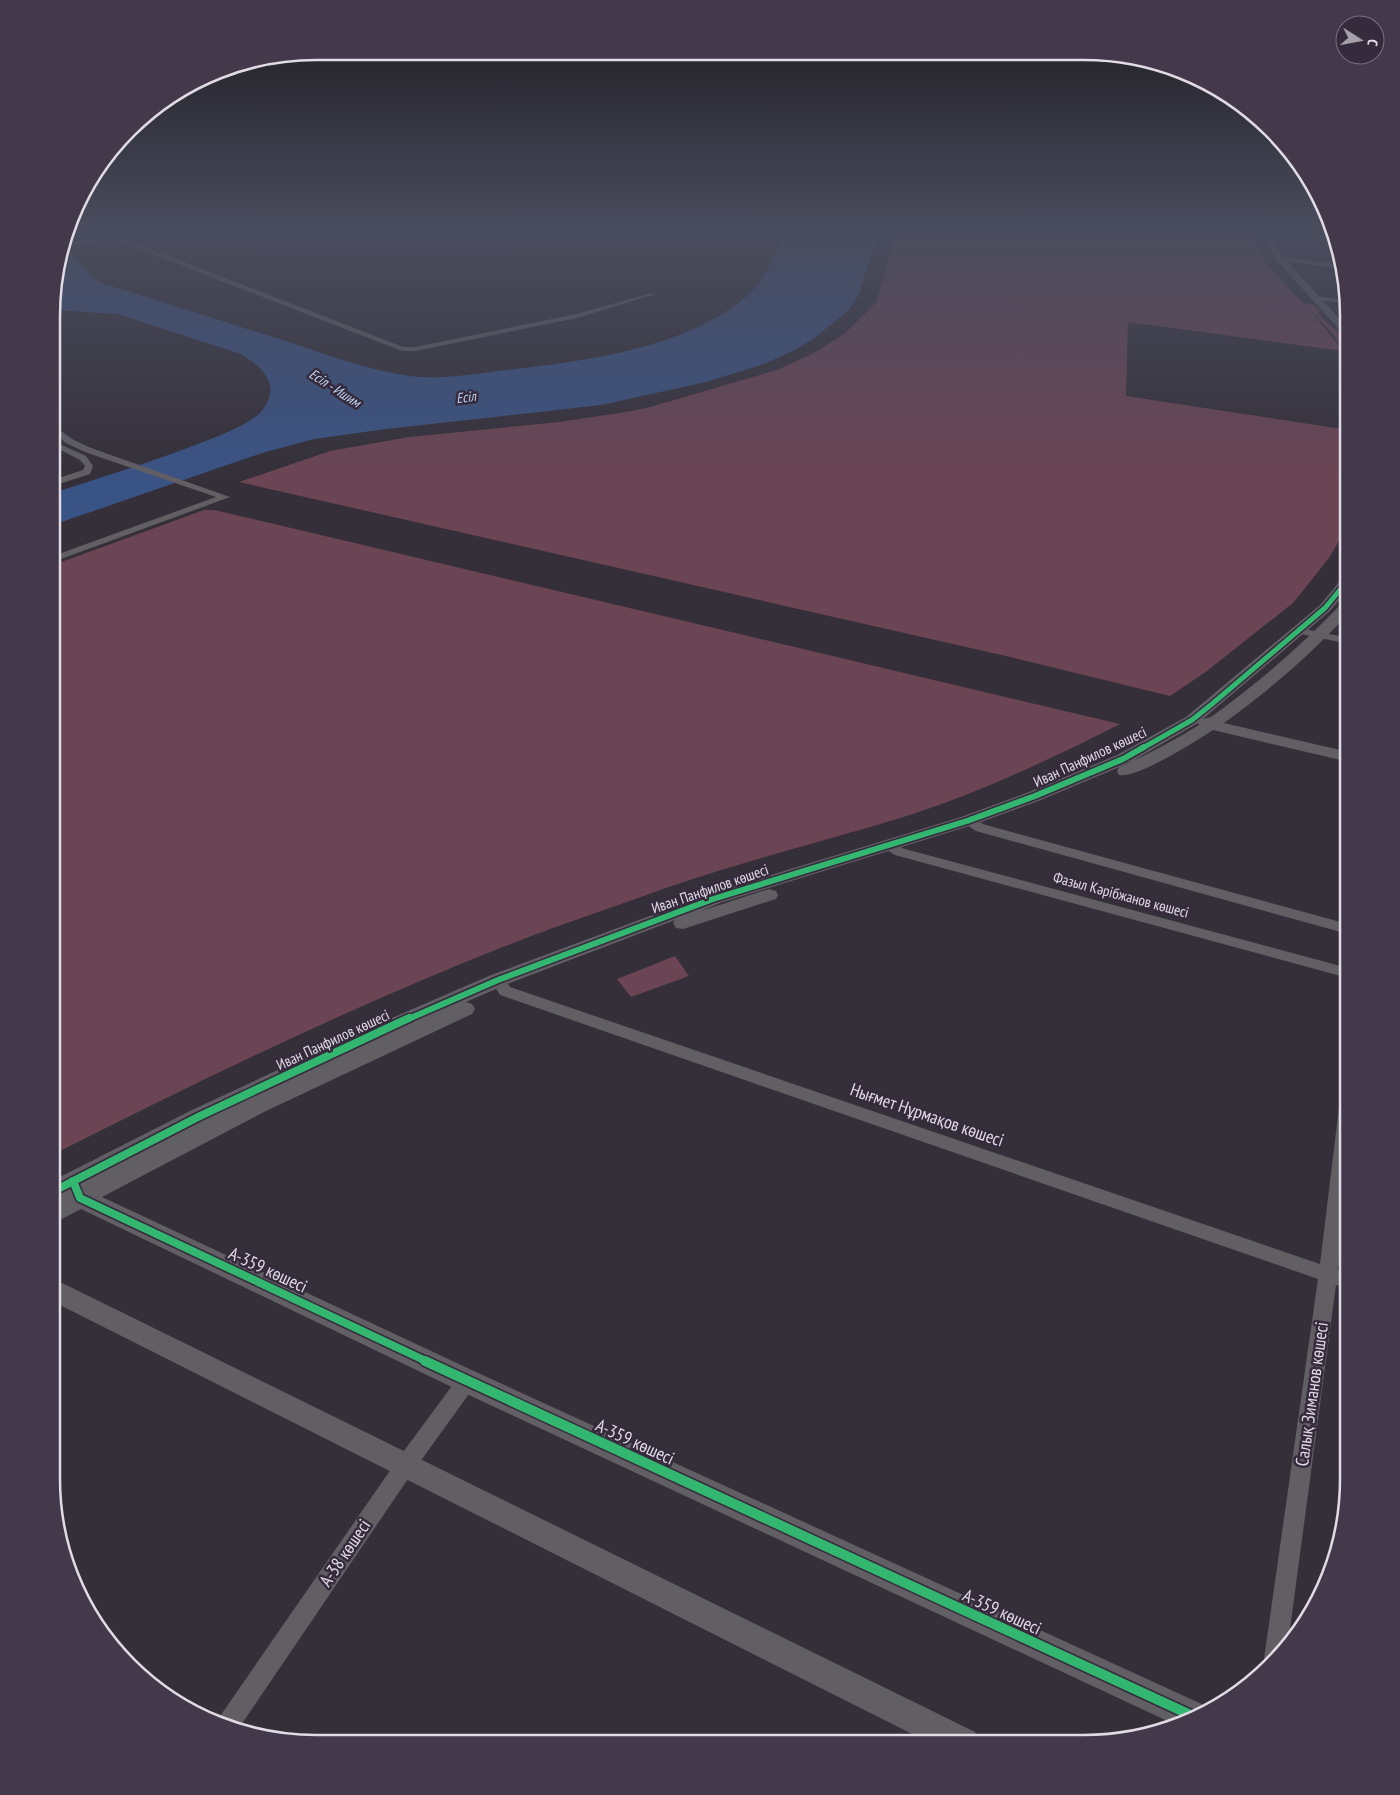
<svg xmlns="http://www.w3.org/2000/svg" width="1400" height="1795" font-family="'PT Sans Narrow',sans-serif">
<rect width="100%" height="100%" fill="#342f38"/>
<g fill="#6c4554">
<path d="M897,230H1249L1266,264L1303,303L1313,304L1321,312L1317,313C1327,324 1339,330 1349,342V356L1331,332L1307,306L1343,351L1128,322L1126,396L1349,430V524L1329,558L1293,603L1207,671L1170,696L1006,656L239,482L330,451L409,437L559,422L626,412L650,407L777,370L816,352L844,334L876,303Z"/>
<path d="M204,510H214L308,532L1120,724C1053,758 985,790 913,814C830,840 746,860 663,889C614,907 564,923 516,942C357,1004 204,1078 52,1155L53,565Z"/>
<polygon points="675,956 689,976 631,997 617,979"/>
</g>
<path fill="#3a5385" d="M786,230H879L859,294L850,309L816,337L795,350L764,364L706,382L601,405L386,429L314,439L262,453L53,525V493C99,478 145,464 190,447C213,438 239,430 259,414C263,411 269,400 270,395C274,376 255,363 241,354L118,314L54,310V281L64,250L69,252L96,280L105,284C166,303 228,323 289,342C328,355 368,370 409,376C441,380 474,374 506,370C586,361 686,349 748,295C766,279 775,251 786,230Z"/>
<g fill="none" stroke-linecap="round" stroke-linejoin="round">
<g fill="#615e64" fill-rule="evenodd">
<polygon points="146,230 159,230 120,237 403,347 415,347 576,314 651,293 656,294 577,318 415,351 402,351 113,239 66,246 67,242"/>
<polygon points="497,230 547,232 581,230 547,236"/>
<polygon points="1262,230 1335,236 1337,240 1264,233"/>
<polygon points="1280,257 1342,265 1343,269 1278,260 1277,259"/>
<polygon points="1314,296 1347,300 1347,304 1312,299 1311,298"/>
<polygon points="53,425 72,439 91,448 230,497 53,562 53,556 216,497 85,452 66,443 53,432"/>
<polygon points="53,441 86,456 93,466 90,474 53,486 53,480 83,470 85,466 80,460 53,446"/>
<polygon points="1300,628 1349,638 1349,644 1296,633 1295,631"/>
<polygon points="967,817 986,825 1348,924 1348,934 976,831 961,821"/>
<polygon points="886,841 905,849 1348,968 1348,978 895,855 879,845 881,842"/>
<polygon points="498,975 503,976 510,987 1320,1264 1340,1099 1342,1095 1348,1093 1348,1170 1338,1270 1348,1273 1348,1289 1336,1285 1288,1644 1267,1667 1264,1659 1318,1279 500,995 491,980 493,976"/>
<polygon points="467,1372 474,1375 477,1381 474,1387 412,1473 237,1731 216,1722 398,1459 460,1375"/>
</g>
<g fill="#615e64" fill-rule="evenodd">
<polygon points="1259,230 1267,230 1284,258 1349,329 1349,338 1346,337 1277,261"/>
<path d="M1349,575V588L1330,611L1203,719L1211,717C1260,682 1303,644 1344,601L1349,600V613C1311,654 1270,690 1224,723L1349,752V762L1213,730C1196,741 1137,779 1119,775L1117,771L1119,767C1147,755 1173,741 1199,725L1198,723L1129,763L1041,800L973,825L720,903L701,911L769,889L776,891L778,895L776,899L683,929L676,928L673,923L675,920L505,985L466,1002L472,1004L475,1009L472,1014L264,1112L102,1197L476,1372L1206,1706L1209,1712L1176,1725L458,1390L81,1209L52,1224V1202L55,1200L52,1202V1181L192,1110L355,1034L491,975L706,895L961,817L1029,792L1117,755L1186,717L1320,605L1344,576Z"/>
<polygon points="52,1278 975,1732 980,1743 930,1743 52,1301"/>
</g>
<defs>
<polyline id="cycleway-far3" points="1141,749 1192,720 1212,704 1325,608 1349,579"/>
<polyline id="cycleway-far2" points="406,1020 498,980 713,899 967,821 1035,796 1123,759 1144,747"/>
<g id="cycleway-far1">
<polyline points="73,1181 80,1198 428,1362"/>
<polyline points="52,1192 200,1116 409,1018"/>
</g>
<polyline id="cycleway" points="425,1361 1195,1717"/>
</defs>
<use href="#cycleway-far3" stroke="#352b3c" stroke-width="8"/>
<use href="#cycleway-far2" stroke="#352b3c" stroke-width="9"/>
<use href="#cycleway-far1" stroke="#352b3c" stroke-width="11"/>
<use href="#cycleway" stroke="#352b3c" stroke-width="13"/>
<use href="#cycleway-far3" stroke="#33b770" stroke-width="5"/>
<use href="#cycleway-far2" stroke="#33b770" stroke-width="6"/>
<use href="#cycleway-far1" stroke="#33b770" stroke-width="8"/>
<use href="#cycleway" stroke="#33b770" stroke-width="10"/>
</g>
<linearGradient id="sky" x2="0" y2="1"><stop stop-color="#1d1a1f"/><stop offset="0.48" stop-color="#4a4d5e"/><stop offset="1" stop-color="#4a4d5e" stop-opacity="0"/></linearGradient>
<rect width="1400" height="481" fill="url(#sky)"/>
<g text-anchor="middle" stroke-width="5" stroke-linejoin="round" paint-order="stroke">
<g font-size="14" font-style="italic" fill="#c0d2f3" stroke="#352b3c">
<text transform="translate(335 388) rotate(33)" y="5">Есіл - Ишим</text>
<text transform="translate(466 397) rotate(-7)" y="5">Есіл</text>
</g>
<g font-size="15" fill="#e1dbe5" stroke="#352b3c">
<text transform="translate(1090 757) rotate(-25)" y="5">Иван Панфилов көшесі</text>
<text transform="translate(710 889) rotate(-19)" y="5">Иван Панфилов көшесі</text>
<text transform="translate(1121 895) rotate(15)" y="5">Фазыл Кәрібжанов көшесі</text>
<text transform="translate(333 1040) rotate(-25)" y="5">Иван Панфилов көшесі</text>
</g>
<g font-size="18" fill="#e1dbe5" stroke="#352b3c">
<text transform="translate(927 1115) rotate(19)" y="6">Нығмет Нұрмақов көшесі</text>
<text transform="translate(268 1270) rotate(25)" y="6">А-359 көшесі</text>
<text transform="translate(1312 1394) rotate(-82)" y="6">Салық Зиманов көшесі</text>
<text transform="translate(635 1442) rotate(25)" y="6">А-359 көшесі</text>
<text transform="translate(345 1553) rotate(-56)" y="6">А-38 көшесі</text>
<text transform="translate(1002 1612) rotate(25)" y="6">А-359 көшесі</text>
</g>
</g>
<path d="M0 0H1400V1795H0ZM316 60H1084A256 256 0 0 1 1340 316V1479A256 256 0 0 1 1084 1735H316A256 256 0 0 1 60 1479V316A256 256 0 0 1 316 60Z" fill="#43394a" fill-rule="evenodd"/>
<path fill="none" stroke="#e1dbe5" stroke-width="2.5" d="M316 60H1084A256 256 0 0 1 1340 316V1479A256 256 0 0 1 1084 1735H316A256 256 0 0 1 60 1479V316A256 256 0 0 1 316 60Z"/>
<g transform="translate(1360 40) rotate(101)"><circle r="24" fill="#352b3c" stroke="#7a7180"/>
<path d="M0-4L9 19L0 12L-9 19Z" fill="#a49fa8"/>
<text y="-8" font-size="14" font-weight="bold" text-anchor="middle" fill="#e1dbe5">С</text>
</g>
</svg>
